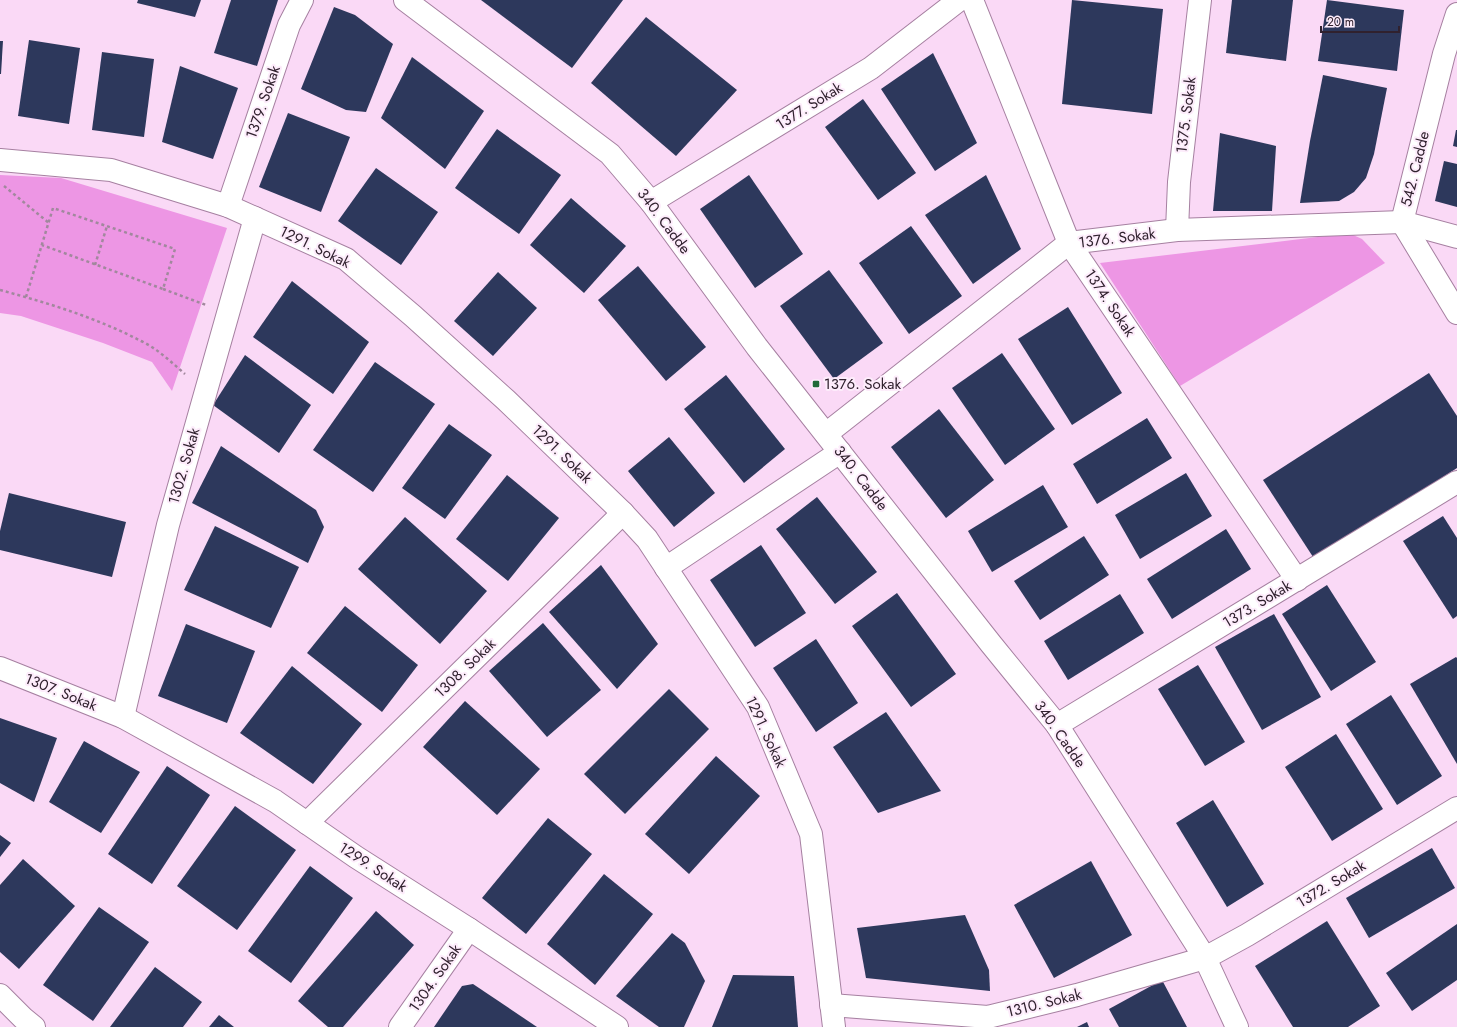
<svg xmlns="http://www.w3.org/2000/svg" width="1457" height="1027" font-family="Jost,sans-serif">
<rect width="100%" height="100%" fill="#fad9f6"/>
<g fill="#ed96e4">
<polygon points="0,175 61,178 227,228 172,391 152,362 103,343 21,316 0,313"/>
<polygon points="1351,234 1362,239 1385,263 1180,386 1100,263 1334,235"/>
</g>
<g fill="#2d385c">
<polygon points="138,0 201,0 195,17 137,3"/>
<polygon points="231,0 278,0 257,66 214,53"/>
<polygon points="481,0 623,0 572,68"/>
<polygon points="1072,0 1163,9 1152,114 1062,104"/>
<polygon points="1232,0 1293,0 1286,61 1226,53"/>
<polygon points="1327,0 1404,10 1397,71 1318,61"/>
<polygon points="334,7 355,15 393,44 366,112 346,110 301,89"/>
<polygon points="646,17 737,90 676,156 591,83"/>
<polygon points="29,40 80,48 69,124 18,116"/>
<polygon points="0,41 3,41 1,74 0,74"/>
<polygon points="102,52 154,59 144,137 92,130"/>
<polygon points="933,53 977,143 935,171 881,89"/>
<polygon points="412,57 484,111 445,169 381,118"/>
<polygon points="180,66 238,88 213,159 162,142"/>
<polygon points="1323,75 1387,88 1374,154 1366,178 1354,192 1339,201 1300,203 1310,141"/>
<polygon points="863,99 916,173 878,200 825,127"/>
<polygon points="288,113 350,137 321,212 259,187"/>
<polygon points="497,129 561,175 519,234 455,188"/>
<polygon points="1456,130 1457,130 1457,147 1453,146"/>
<polygon points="1220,133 1276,146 1272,211 1213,211"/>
<polygon points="1444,161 1457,164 1457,207 1435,201"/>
<polygon points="376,168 438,212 401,265 338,221"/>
<polygon points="749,175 803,254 755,288 700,209"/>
<polygon points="986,175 1021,249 973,284 925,215"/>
<polygon points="571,198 626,246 584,293 530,245"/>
<polygon points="911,226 962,296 909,334 859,263"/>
<polygon points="638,266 706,347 666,381 598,300"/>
<polygon points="829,270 883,343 834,379 780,306"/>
<polygon points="498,272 537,308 493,356 454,321"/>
<polygon points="292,281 369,342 333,394 253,337"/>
<polygon points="1068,307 1122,393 1072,425 1018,339"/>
<polygon points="1002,353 1055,429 1005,465 952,388"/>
<polygon points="245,355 311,405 279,453 213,405"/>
<polygon points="375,362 435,404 373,492 313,450"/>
<polygon points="1429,373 1457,416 1457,468 1315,560 1263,480"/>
<polygon points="726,375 785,449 744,483 684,409"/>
<polygon points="939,409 994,480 946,518 891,447"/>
<polygon points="1147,418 1172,458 1097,504 1073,464"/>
<polygon points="449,424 492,455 445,519 402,488"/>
<polygon points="669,437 715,493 674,527 628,471"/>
<polygon points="221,446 316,510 324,527 308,563 192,503"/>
<polygon points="1186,473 1212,516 1140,559 1115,515"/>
<polygon points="507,475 559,518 508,581 456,539"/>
<polygon points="1043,485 1068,527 992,572 968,531"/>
<polygon points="9,493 126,522 112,577 0,550 0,531"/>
<polygon points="817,497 877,572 835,604 776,529"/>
<polygon points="1443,516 1457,538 1457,616 1453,619 1403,541"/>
<polygon points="405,517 487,591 440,644 358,569"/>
<polygon points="215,526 299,567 271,628 184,590"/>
<polygon points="1226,529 1251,569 1172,619 1147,579"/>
<polygon points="1084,536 1109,575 1040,620 1014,581"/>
<polygon points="761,545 806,613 755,647 710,580"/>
<polygon points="601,565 658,644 617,689 549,612"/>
<polygon points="1327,585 1376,662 1331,691 1282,614"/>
<polygon points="897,593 956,674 911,707 852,626"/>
<polygon points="1120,594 1144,633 1068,680 1044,641"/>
<polygon points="345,606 418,665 382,712 307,653"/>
<polygon points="1274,614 1321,697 1262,730 1215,647"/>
<polygon points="543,623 601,690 547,737 489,671"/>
<polygon points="186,624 255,651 227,723 158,696"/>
<polygon points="816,639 858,703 816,732 773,668"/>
<polygon points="1456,657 1457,658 1457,764 1410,684"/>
<polygon points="1198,665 1245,742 1205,766 1158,689"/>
<polygon points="292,666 362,724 313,784 240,733"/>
<polygon points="669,689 709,729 625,814 584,774"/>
<polygon points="1391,695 1442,776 1397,805 1346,724"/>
<polygon points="465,701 540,769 497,815 423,747"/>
<polygon points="886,712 941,791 878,813 833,747"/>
<polygon points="0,718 57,738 34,802 0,783"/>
<polygon points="1336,734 1383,809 1332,841 1285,767"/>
<polygon points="84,741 140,772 101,833 49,802"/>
<polygon points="716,756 760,796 689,874 645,834"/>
<polygon points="167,766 210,795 152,884 108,854"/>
<polygon points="1213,800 1264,884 1227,907 1176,823"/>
<polygon points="235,806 296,850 237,930 177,886"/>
<polygon points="548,818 592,854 526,934 482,898"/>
<polygon points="0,835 11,843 0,857"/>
<polygon points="1432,848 1455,888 1369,938 1346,898"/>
<polygon points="23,859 75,906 19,969 0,952 0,885"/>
<polygon points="1091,861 1132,935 1054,978 1014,905"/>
<polygon points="310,866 353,898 291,983 248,951"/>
<polygon points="604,874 653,914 595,985 547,944"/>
<polygon points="99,907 149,942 93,1021 43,985"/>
<polygon points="376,911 414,945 343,1027 328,1027 298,1001"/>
<polygon points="965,915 989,970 990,991 866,978 857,928"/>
<polygon points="1327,921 1380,1006 1348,1027 1293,1027 1255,966"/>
<polygon points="1457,924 1457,980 1412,1011 1386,973"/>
<polygon points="672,933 685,943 705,981 684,1027 659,1027 616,996"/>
<polygon points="155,967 202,1002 183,1027 110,1027"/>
<polygon points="733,975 794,976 798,1027 712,1027"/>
<polygon points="1162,980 1187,1027 1119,1027 1109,1009"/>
<polygon points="473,984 537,1027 434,1027 462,986"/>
<polygon points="219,1015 234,1027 209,1027"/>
<polygon points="1087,1022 1089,1027 1077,1027"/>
</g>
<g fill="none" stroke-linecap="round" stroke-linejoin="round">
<defs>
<g id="street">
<polyline points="405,0 610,154 651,202 757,347 991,644 1057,725 1205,958 1237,1027"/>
<polyline points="972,0 1069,243 1297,580"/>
<polyline points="0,160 111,170 228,206 346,259 413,316 506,400 623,513 647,539 758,707 811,834 834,1027"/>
<polyline points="651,202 871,68 959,0"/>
<polyline points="228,206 289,25 302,0"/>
<polyline points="1177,230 1179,182 1200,0"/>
<polyline points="826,434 1069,243 1177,230 1402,222 1457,237"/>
<polyline points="666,568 840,452"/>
<polyline points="0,668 123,717 275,801 356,857 469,929 617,1027"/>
<polyline points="123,717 168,525 255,218"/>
<polyline points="1057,725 1457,482"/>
<polyline points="307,823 623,513"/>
<polyline points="0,995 23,1018 34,1027"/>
<polyline points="831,1005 988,1017 1077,995 1205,958 1247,935 1457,808"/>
<polyline points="400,1027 469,929"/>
</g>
<polyline id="secondary" points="1457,14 1444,54 1402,222 1457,313"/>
</defs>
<use href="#street" stroke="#a680a1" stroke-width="24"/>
<use href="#secondary" stroke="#a680a1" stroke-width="24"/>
<g stroke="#a1889d" stroke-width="2.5" stroke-dasharray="3 3" stroke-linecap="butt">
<polyline points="4,186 49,223"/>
<polyline points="95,265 107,226"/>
<polyline points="163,289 206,305"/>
<path d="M0,290C48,303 97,318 141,341C158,349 171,362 185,374"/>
<polyline points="26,297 53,208 175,249 163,289 42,245"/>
</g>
<use href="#street" stroke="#fff" stroke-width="22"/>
<use href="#secondary" stroke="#fff" stroke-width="22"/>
</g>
<rect fill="#206a38" stroke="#fdecfb" stroke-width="1.5" x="812" y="380" width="8" height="8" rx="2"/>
<g text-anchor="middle" stroke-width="4" stroke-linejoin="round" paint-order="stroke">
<g font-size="15" fill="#30212e" stroke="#fdecfb">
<text transform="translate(263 102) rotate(-71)" y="5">1379. Sokak</text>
<text transform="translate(809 106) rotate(-32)" y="5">1377. Sokak</text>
<text transform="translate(1186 115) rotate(-83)" y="5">1375. Sokak</text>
<text transform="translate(1415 169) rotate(-76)" y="5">542. Cadde</text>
<text transform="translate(664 221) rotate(53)" y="5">340. Cadde</text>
<text transform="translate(1117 238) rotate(-7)" y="5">1376. Sokak</text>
<text transform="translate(315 247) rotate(26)" y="5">1291. Sokak</text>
<text transform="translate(1110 303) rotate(56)" y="5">1374. Sokak</text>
<text transform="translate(562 454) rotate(44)" y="5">1291. Sokak</text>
<text transform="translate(184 466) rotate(-74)" y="5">1302. Sokak</text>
<text transform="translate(861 478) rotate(52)" y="5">340. Cadde</text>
<text transform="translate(1257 604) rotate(-31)" y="5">1373. Sokak</text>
<text transform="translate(465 668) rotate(-44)" y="5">1308. Sokak</text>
<text transform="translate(61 692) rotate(22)" y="5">1307. Sokak</text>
<text transform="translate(766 732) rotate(65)" y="5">1291. Sokak</text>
<text transform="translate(1060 734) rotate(55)" y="5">340. Cadde</text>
<text transform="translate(373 867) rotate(33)" y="5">1299. Sokak</text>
<text transform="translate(1331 884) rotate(-31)" y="5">1372. Sokak</text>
<text transform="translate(435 978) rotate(-55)" y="5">1304. Sokak</text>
<text transform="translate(1044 1003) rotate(-14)" y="5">1310. Sokak</text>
</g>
<g font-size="15" fill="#30212e" stroke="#fdecfb" text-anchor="start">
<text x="824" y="389">1376. Sokak</text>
</g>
</g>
<path d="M1321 26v6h78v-6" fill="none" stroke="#30212e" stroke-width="2"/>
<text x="1327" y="26" font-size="12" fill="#30212e" stroke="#fdecfb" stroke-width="3" paint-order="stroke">20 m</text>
</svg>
